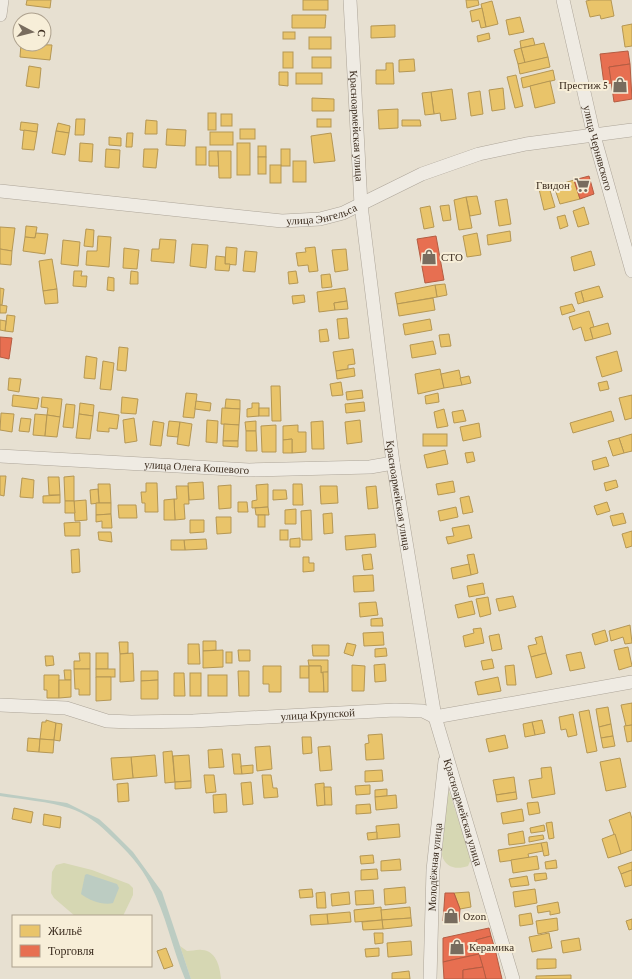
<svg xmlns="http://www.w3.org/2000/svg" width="632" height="979" font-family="'Crimson Pro',serif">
<rect width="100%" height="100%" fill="#e7e0d1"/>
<g fill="#d6d7b3">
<path d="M449,791L471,859L468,866C457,870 445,868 442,855L446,794Z"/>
<polygon points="64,863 92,870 129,884 133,888 133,895 123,916 75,916 54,898 51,893 52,872 56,865"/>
<path d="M180,946L187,951C192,951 198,949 202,950C217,951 220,968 221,979H191Z"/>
</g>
<g fill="#bcccc2">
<path d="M0,793L67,803L99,819L110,829L133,852L162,892L191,979H185C172,948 166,914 150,884C141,866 127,851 112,837C100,825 86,813 69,808C51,802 20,799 0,796Z"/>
<path d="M87,874L117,884L119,888L113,903C104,906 88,900 81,894L85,875Z"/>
</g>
<g fill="#e9c46a" stroke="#b59754">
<polygon points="27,0 51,0 50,8 26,5"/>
<rect x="303" y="0" width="25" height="10"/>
<polygon points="466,0 478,0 479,5 467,8"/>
<polygon points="591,0 611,0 614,16 601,19 600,15 590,17 586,1"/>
<polygon points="492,1 498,24 486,27 481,4"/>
<polygon points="482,8 486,27 481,28 479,20 472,22 470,11"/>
<polygon points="292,15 326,15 325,28 292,28"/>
<polygon points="520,17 524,32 509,35 506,20"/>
<polygon points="632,24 632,46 625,47 622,26"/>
<polygon points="395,25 395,37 371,38 371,26"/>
<rect x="283" y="32" width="12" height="7"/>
<polygon points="489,33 490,39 478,42 477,36"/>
<rect x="309" y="37" width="22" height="12"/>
<polygon points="533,38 535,45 521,48 520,41"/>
<polygon points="544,43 548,57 525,63 521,48"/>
<polygon points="21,44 52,45 50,60 20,57"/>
<polygon points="521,48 525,63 518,64 514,50"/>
<rect x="283" y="52" width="10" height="16"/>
<rect x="312" y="57" width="19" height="11"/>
<polygon points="548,57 550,67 520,74 518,64"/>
<polygon points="414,59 415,71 399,72 399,60"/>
<polygon points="386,63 393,63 394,84 376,84 376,70 386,70"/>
<polygon points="29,66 41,68 39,88 26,86"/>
<polygon points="553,70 555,80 523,88 521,78"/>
<polygon points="279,72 288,72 288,86 279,85"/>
<rect x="296" y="73" width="26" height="11"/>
<polygon points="516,75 523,106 515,108 507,77"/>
<polygon points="550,81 555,103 535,108 530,86"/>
<polygon points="503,88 505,109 492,111 489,90"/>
<polygon points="452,89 456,119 441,121 440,113 434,114 431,92"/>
<polygon points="480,91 483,114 471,116 468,93"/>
<polygon points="431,92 434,114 425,115 422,93"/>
<polygon points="312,98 334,99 334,111 312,111"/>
<polygon points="398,109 398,128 379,129 378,110"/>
<rect x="208" y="113" width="8" height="17"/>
<rect x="221" y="114" width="11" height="12"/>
<polygon points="76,119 85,119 84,135 75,135"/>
<rect x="317" y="119" width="14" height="8"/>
<polygon points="146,120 157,121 157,134 145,134"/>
<polygon points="402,120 420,120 421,126 402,126"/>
<polygon points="21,122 38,124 37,132 20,130"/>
<polygon points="58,123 70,126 69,133 56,131"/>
<polygon points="167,129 186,130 185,146 166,145"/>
<rect x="240" y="129" width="15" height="10"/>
<polygon points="24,130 37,132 34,150 22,149"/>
<polygon points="56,131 69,133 65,155 52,153"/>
<rect x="210" y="132" width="23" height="13"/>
<polygon points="127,133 133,133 132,147 126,147"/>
<polygon points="331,133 335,161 314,163 311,136"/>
<polygon points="109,137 121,138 121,146 109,145"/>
<polygon points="80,143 93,144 92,162 79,161"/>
<rect x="237" y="143" width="13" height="32"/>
<rect x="258" y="146" width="8" height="11"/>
<rect x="196" y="147" width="10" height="18"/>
<polygon points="106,149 120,150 119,168 105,167"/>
<polygon points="144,149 158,149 156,168 143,167"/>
<rect x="281" y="149" width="9" height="17"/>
<polygon points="209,151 218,151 219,166 209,166"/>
<polygon points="218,151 231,151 231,178 219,178"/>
<rect x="258" y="157" width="8" height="17"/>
<rect x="293" y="161" width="13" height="21"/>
<rect x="270" y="165" width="11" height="18"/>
<polygon points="574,180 580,199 560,204 554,186"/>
<polygon points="549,187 555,207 544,210 539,189"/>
<polygon points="477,196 481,214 470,216 466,197"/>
<polygon points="466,197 472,228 459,230 454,200"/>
<polygon points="507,199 511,224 499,226 495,201"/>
<polygon points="449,205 451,220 443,221 440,206"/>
<polygon points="430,206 434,227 424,229 420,208"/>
<polygon points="584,207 589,224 578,227 573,211"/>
<polygon points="565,215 568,226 560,229 557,217"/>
<polygon points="26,226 37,227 35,238 25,237"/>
<polygon points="0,227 15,228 12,251 0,249"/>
<polygon points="86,229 94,230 93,247 84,246"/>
<polygon points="510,231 511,241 488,245 487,235"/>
<polygon points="36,233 48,234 45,254 23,251 25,237 35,238"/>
<polygon points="477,233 481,255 467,257 463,236"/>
<polygon points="98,236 111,237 109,267 86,265 87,251 97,251"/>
<polygon points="160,239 176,240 174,263 151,261 152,249 159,249"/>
<polygon points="63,240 80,242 78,266 61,264"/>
<polygon points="192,244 208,245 206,268 190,266"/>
<polygon points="226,247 237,248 236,265 225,264"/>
<polygon points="315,247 318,271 309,272 308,265 298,266 296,253 306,252 305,248"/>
<polygon points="124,248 139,250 137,269 123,268"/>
<polygon points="0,249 12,251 11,265 0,264"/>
<polygon points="346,249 348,270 335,272 332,250"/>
<polygon points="245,251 257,252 255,272 243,271"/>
<polygon points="591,251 595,265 574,271 571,257"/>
<polygon points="216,256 225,257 225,264 230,264 229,271 215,270"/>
<polygon points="52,259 57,289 43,291 39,261"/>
<polygon points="74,271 82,271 81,276 87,276 86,287 73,286"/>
<polygon points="131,271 138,272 138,284 130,284"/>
<polygon points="296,271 298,283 289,284 288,272"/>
<polygon points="330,274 332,287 322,288 321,275"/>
<polygon points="108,277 114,278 114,291 107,290"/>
<polygon points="445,284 447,295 437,297 435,285"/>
<polygon points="435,285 437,297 397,304 395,293"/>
<polygon points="599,286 603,297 584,302 581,291"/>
<polygon points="0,288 4,289 2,305 0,305"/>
<polygon points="345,288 347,301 334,303 335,310 319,312 317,292"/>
<polygon points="57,289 58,303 45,304 43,291"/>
<polygon points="581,291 584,302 578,304 575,293"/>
<polygon points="304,295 305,302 293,304 292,296"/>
<polygon points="433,298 435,310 399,316 397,304"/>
<polygon points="347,301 348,309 335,310 334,303"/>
<polygon points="572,304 575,311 562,315 560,307"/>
<polygon points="0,305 7,306 6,313 0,313"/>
<polygon points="589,311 594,327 590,328 593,339 585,341 581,327 573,330 569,317"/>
<polygon points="7,315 15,316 13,332 5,331"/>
<polygon points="347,318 349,338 339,339 337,319"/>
<polygon points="430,319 432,330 405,335 403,324"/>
<polygon points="0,320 6,321 5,331 0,330"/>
<polygon points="608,323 611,334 593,339 590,328"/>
<polygon points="327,329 329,341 320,342 319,330"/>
<polygon points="449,334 451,346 441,347 439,335"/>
<polygon points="433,341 436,354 412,358 410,345"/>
<polygon points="119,347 128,348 126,371 117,370"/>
<polygon points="353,349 355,364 348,365 348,369 336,371 333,352"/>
<polygon points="617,351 622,371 602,377 596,357"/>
<polygon points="86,356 97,358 95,379 84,378"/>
<polygon points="103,361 114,363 111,390 100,389"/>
<polygon points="354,368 355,376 337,379 336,371"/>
<polygon points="440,369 444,388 418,394 415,374"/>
<polygon points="459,370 462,385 444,388 441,374"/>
<polygon points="469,376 471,383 462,385 460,378"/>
<polygon points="9,378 21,379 19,392 8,390"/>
<polygon points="607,381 609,389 600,391 598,383"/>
<polygon points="341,382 343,395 332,396 330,384"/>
<polygon points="271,386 280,386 281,421 272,421"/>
<polygon points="362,390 363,398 347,400 346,392"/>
<polygon points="186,393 197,394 194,418 183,417"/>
<polygon points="438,393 439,402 426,404 425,396"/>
<polygon points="13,395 39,398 37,409 12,406"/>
<polygon points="632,395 632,418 625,420 619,398"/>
<polygon points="42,397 62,399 60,417 47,415 48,408 41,407"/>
<polygon points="122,397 138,399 136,414 121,413"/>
<polygon points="226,399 240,400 240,409 225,408"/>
<polygon points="196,401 211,403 210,411 195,409"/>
<polygon points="364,402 365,411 346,413 345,404"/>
<polygon points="80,403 94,405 93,416 79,414"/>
<polygon points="252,403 259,403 259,416 247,417 247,409 252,408"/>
<polygon points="66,404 75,405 73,428 63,427"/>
<polygon points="222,408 240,409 239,425 221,424"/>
<rect x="259" y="408" width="10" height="8"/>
<polygon points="444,409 448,426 437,428 434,412"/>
<polygon points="463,410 466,421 454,423 452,412"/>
<polygon points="611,411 614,421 573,433 570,423"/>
<polygon points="99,412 119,415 117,429 109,428 109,432 97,431"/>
<polygon points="1,413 14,414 12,432 0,430"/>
<polygon points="35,414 47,415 45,436 33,435"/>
<polygon points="79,414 93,416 90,439 76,438"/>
<polygon points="47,415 60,417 57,437 45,436"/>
<polygon points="21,418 31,419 29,432 19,431"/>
<polygon points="134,418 137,441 125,443 123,420"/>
<polygon points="207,420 218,421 217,443 206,442"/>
<polygon points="360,420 362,442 347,444 345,422"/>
<polygon points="153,421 164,423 161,446 150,445"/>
<polygon points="169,421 180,422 178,437 167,436"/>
<polygon points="256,421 256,431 246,431 245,422"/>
<polygon points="323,421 324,449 312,449 311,422"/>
<polygon points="180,422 192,424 189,446 177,444"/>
<polygon points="479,423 481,437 463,441 460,427"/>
<polygon points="224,424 239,425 238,441 223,441"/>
<polygon points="276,425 276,452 262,452 261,426"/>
<polygon points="298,425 298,432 306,432 306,452 292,453 292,439 283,440 283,426"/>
<polygon points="246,431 256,431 257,451 246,451"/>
<rect x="423" y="434" width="24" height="12"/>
<polygon points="632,434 632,451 624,453 619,438"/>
<polygon points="619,438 624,453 613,456 608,441"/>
<polygon points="292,439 292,453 283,453 283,440"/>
<polygon points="223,441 238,441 238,447 223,446"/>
<polygon points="445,450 448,464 427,468 424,455"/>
<polygon points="473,452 475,461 467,463 465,453"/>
<polygon points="606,457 609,466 594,470 592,461"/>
<polygon points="0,476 6,476 4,496 0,495"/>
<polygon points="74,476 74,501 65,501 64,477"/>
<polygon points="48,477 59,477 60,495 49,495"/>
<polygon points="22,478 34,480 33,498 20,497"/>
<polygon points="616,480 618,487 606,491 604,483"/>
<polygon points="453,481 455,492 438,495 436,484"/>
<polygon points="203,482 204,499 189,500 188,483"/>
<polygon points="146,483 157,483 158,512 145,512 145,503 142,503 141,492 146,492"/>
<polygon points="98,484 110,484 111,503 99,503"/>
<polygon points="268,484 268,507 252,508 252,501 257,500 256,485"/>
<polygon points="293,484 302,484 303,505 293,505"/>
<polygon points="231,485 231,508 219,509 218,486"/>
<polygon points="176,486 188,486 189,504 184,504 185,519 175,520 174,499 177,499"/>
<polygon points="320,486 337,486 338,503 321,504"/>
<polygon points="376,486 378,508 368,509 366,487"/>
<polygon points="98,489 99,503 91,504 90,490"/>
<polygon points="273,490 286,490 287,499 273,500"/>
<polygon points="60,495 60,503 43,503 43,496"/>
<polygon points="469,496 473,512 463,514 460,498"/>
<polygon points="174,499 175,520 164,520 164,500"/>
<polygon points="86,500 87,520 75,521 74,501"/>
<polygon points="65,501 74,501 75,513 65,513"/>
<polygon points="238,502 247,502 248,512 238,512"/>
<polygon points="607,502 610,511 597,515 594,506"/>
<polygon points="96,503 111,503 111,514 96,515"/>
<polygon points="118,505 136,505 137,518 119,518"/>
<polygon points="268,507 269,515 256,515 255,508"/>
<polygon points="456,507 458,517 440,521 438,511"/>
<polygon points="296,509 296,524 285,524 285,510"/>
<polygon points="311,510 312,540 302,540 301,511"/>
<polygon points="332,513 333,533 324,534 323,514"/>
<polygon points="623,513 626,523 613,526 610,516"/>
<polygon points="111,514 112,528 102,528 102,521 96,522 96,515"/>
<rect x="258" y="515" width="7" height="12"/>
<polygon points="216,517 231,517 231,533 217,534"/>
<polygon points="190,520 204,520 204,532 190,533"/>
<polygon points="80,522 80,536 65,536 64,523"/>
<polygon points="469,525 472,538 448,544 446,537 454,536 452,528"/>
<rect x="280" y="530" width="8" height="10"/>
<polygon points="632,531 632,546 626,548 622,534"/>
<polygon points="98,532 111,532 112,542 99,540"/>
<polygon points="375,534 376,547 346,550 345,536"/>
<polygon points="300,538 300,547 290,547 290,539"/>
<polygon points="206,539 207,549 185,550 184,540"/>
<polygon points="171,540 184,540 185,550 171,550"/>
<polygon points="79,549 80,572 72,573 71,550"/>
<polygon points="371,554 373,569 364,570 362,555"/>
<polygon points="474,554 478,573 471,575 467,555"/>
<polygon points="303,557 309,557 309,563 314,563 314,571 303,572"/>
<polygon points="469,564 471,575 453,579 451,568"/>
<polygon points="373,575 374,591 354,592 353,576"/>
<polygon points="483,583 485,594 469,597 467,586"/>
<polygon points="513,596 516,607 499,611 496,599"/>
<polygon points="488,597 491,614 480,617 476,599"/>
<polygon points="472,601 475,614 458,618 455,605"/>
<polygon points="376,602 378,615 360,617 359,603"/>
<polygon points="382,618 383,626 371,626 371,619"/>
<polygon points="630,625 632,643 625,644 623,637 611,641 609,631"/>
<polygon points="481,628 484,643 465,647 463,636 474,633 473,629"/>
<polygon points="605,630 608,641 595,645 592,634"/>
<polygon points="383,632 384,645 364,646 363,633"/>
<polygon points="499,634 502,649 492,651 489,636"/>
<polygon points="542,636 546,653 531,657 528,646 537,644 535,638"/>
<polygon points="203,641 216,641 216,650 203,651"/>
<polygon points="119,642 128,642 128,653 120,654"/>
<polygon points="347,643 356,645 353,656 344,653"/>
<polygon points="188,644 199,644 200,664 188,664"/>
<polygon points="312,645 329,645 329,656 313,656"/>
<polygon points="628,647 632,666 619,670 614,650"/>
<polygon points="386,648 387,656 375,657 375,649"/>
<polygon points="223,650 223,667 203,668 203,651"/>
<polygon points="238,650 250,650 250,661 239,661"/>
<rect x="226" y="652" width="6" height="11"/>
<polygon points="581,652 585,668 570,671 566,655"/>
<polygon points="79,653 90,653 90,669 74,669 74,661 80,661"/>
<rect x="96" y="653" width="12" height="16"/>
<polygon points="133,653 134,681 120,682 120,654"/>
<polygon points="546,653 552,674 536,678 531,657"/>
<polygon points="45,656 53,656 54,665 46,666"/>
<polygon points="492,659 494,668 483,670 481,661"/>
<polygon points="308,660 328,660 328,672 321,673 321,666 309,666"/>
<polygon points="385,664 386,681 375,682 374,665"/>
<polygon points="352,665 365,666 364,691 352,691"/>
<polygon points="514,665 516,685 507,685 505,666"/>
<polygon points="263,666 281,666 281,692 269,692 269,684 263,684"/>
<rect x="300" y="666" width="9" height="12"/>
<polygon points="309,666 321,666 321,673 323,672 324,692 309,692"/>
<polygon points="74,669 90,669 90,695 79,695 79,689 75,689"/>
<rect x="96" y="669" width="19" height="8"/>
<polygon points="64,670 71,670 71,680 65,680"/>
<polygon points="141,671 158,671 158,680 141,681"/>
<polygon points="238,671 249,671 249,696 239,696"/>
<polygon points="323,672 328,672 328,692 324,692"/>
<polygon points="174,673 184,673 185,696 174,696"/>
<rect x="190" y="673" width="11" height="23"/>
<polygon points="44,675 59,675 59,698 47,698 47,690 44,690"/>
<rect x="208" y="675" width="19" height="21"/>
<polygon points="96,677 111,677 111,700 96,701"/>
<polygon points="498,677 501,691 478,695 475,682"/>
<polygon points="59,680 71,680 71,697 59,698"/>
<polygon points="158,680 158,699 141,699 141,681"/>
<polygon points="632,703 632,725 626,726 621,705"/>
<polygon points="608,707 611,724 599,727 596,709"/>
<polygon points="589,710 597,751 587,753 579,712"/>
<polygon points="573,714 577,735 568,737 566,729 561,730 559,717"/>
<polygon points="46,720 56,723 54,740 40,739 42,722 46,722"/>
<polygon points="542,720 545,733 535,735 532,722"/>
<polygon points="532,722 535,735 525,737 523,724"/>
<polygon points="56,723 62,724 60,741 54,740"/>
<polygon points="611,724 613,736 601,738 599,727"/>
<polygon points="632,725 632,741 627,742 624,726"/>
<polygon points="382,734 384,759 366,760 365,744 369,743 368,735"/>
<polygon points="505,735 508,748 489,752 486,739"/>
<polygon points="613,736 615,746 603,748 601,738"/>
<polygon points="302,737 311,737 312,753 303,754"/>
<polygon points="28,738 40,739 39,752 27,751"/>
<polygon points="40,739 54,740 53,753 39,752"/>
<polygon points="270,746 272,769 257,771 255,747"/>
<polygon points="330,746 332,770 320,771 318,747"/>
<polygon points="222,749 224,767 209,768 208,750"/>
<polygon points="172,751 175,782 165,783 163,752"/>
<polygon points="232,754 240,754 242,774 234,774"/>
<polygon points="155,755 157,776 133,778 131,757"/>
<polygon points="189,755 191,781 175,782 173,756"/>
<polygon points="131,757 133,778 113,780 111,758"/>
<polygon points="620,758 626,787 606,791 600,762"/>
<polygon points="253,765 253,773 242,774 241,766"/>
<polygon points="551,767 555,794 532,798 529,780 542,778 541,768"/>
<polygon points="382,770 383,781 365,782 365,771"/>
<polygon points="204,775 214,775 216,792 206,793"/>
<polygon points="262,775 271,775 273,788 277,788 278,797 264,798"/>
<polygon points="514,777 516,792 496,795 493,780"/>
<polygon points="191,781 191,788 175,789 175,782"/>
<polygon points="251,782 253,804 243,805 241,783"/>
<polygon points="128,783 129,801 118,802 117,784"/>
<polygon points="324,783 325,805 317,806 315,784"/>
<polygon points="370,785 370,794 356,795 355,786"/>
<polygon points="324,787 331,787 332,805 325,805"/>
<polygon points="387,789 387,796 375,797 375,790"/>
<polygon points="516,792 517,799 497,802 496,795"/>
<polygon points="226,794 227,812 214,813 213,795"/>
<polygon points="396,795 397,808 376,810 375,797"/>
<polygon points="538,802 540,813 529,815 527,803"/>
<polygon points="370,804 371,813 356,814 356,805"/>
<polygon points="14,808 33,812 31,823 12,819"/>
<polygon points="522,809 524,821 503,824 501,813"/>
<polygon points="630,812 632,819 632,850 621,854 609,820"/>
<polygon points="44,814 61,817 60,828 43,825"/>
<polygon points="552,822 554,838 549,839 546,823"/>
<polygon points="399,824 400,837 377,839 376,826"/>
<polygon points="544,825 545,831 531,833 530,828"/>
<polygon points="523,831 525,843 509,845 508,834"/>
<polygon points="377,832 377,839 368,840 367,833"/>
<polygon points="615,834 621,854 608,858 602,839"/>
<polygon points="543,835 544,839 529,842 529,837"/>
<polygon points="547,842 549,855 544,856 541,843"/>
<polygon points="541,843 543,851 528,854 529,858 500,862 498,850"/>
<polygon points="373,855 374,863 361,864 360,856"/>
<polygon points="537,856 539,869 513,873 511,860"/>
<polygon points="400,859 401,870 381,871 381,861"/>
<polygon points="556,860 557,868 546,869 545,862"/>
<polygon points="632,862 632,870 621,874 618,867"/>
<polygon points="377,869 378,879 361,880 361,870"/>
<polygon points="632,870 632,885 625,887 621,874"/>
<polygon points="546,873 547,879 535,881 534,874"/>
<polygon points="527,876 529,885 511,887 509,879"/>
<polygon points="405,887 406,903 385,905 384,889"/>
<polygon points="312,889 313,897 300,898 299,890"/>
<polygon points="535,889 537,903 515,907 513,892"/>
<polygon points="373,890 374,904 356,905 355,891"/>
<polygon points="325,892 326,908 317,908 316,893"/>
<polygon points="349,892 350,904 332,906 331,894"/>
<polygon points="469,892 471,907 460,909 454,893"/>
<polygon points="558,902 560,913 550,915 550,911 538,913 537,906"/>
<polygon points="381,907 382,920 355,922 354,910"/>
<polygon points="410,907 411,918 382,920 381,910"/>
<polygon points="350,912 351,922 328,924 327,914"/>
<polygon points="531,913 533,924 520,926 519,915"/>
<polygon points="327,914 328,924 311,925 310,915"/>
<polygon points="411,918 412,926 383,929 382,920"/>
<polygon points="557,918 558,930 538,934 536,921"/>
<polygon points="632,919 632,929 629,930 626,921"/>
<polygon points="382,920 383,929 363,930 362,922"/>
<polygon points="374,933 383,933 383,943 375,944"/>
<polygon points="549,933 552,948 532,952 529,937"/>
<polygon points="579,938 581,950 563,953 561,941"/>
<polygon points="411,941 412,955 388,957 387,943"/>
<polygon points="166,948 173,966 164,969 157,951"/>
<polygon points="379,948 379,956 366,957 365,949"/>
<polygon points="537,959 556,959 556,968 537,969"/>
<polygon points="409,971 410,979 392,979 392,973"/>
<polygon points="571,975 571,979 536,979 536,976"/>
</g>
<g fill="#e76f51" stroke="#b45c42">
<polygon points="628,51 630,64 609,67 612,83 604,84 600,54"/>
<polygon points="630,64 632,99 614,102 609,67"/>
<polygon points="589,176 594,194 580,199 574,180"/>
<polygon points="436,236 444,280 425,283 417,239"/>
<polygon points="0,337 12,338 9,359 0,357"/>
<polygon points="445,893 454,893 460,909 459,922 443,921"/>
<polygon points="489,928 491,936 476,940 479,954 443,962 443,938"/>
<polygon points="491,936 495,949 479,954 476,940"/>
<polygon points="495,949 502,979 486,979 479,954"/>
<polygon points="479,954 483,967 463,970 463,979 444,979 443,962"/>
<polygon points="483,967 486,979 463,979 463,970"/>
</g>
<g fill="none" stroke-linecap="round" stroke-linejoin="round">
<defs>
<g id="minor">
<path id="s1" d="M350,0L361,205L393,463L435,717L513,979"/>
<path id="s2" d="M563,0L594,136L632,271"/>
<polyline points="0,15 2,0"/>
<path id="s3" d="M0,191L282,221L320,219L343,213L422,174L479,154L526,144L632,130"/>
<path id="s4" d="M0,456L249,470L370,467L393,463"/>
<path id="s5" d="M0,705L66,708L107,721L131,722L193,721L395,710L423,711L435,717L632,682"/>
<path id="s6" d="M430,979L433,870L445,761"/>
</g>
</defs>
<use href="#minor" stroke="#ada599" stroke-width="14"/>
<use href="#minor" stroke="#efebe3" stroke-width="13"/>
</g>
<defs>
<symbol id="shop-bare" viewBox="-9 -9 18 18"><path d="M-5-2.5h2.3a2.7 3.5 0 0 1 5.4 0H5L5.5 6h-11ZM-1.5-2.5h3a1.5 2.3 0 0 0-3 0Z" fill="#786c5e" stroke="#f7eed8" stroke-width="2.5" paint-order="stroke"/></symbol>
<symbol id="supermarket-bare" viewBox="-9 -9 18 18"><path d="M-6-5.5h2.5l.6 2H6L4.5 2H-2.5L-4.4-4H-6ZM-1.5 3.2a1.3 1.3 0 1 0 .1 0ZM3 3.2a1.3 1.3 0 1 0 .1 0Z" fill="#786c5e" stroke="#f7eed8" stroke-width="2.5" paint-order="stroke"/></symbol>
</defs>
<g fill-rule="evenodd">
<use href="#shop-bare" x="609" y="74" width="22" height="22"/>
<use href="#supermarket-bare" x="571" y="174" width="22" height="22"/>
<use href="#shop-bare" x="418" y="246" width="22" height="22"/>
<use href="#shop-bare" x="440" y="905" width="22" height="22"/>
<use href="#shop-bare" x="446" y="936" width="22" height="22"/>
</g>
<g text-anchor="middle" stroke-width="4" stroke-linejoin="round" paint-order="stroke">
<g font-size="11" fill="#3d2e20" stroke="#f7eed8" text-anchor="start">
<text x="608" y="89" text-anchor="end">Престиж 5</text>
<text x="570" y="189" text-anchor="end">Гвидон</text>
<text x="441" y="261">СТО</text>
<text x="463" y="920">Ozon</text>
<text x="469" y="951">Керамика</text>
</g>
<g font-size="11" fill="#3d2e20" stroke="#f7eed8">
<text dy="4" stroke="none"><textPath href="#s1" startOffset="126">Красноармейская улица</textPath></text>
<text dy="4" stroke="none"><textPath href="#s2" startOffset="152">улица Чернявского</textPath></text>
<text dy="4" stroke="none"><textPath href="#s3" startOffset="324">улица Энгельса</textPath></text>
<text dy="4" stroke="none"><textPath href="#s4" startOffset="197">улица Олега Кошевого</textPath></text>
<text dy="4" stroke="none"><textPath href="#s1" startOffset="498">Красноармейская улица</textPath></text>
<text dy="4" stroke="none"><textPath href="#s5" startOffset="320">улица Крупской</textPath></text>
<text dy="4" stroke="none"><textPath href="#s1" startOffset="822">Красноармейская улица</textPath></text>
<text dy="4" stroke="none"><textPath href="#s6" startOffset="112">Молодёжная улица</textPath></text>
</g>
</g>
<rect x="12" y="915" width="140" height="52" fill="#f7eed8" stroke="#ada18e"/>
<rect x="20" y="925" width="20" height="12" fill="#e9c46a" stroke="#ada18e"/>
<text x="48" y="935" font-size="12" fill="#3d2e20">Жильё</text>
<rect x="20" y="945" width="20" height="12" fill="#e76f51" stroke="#ada18e"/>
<text x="48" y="955" font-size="12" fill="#3d2e20">Торговля</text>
<g transform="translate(32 32) rotate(97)"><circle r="19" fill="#f7eed8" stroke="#ada18e"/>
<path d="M0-3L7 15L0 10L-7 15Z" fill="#786c5e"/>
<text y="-6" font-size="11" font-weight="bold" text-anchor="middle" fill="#3d2e20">С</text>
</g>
</svg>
